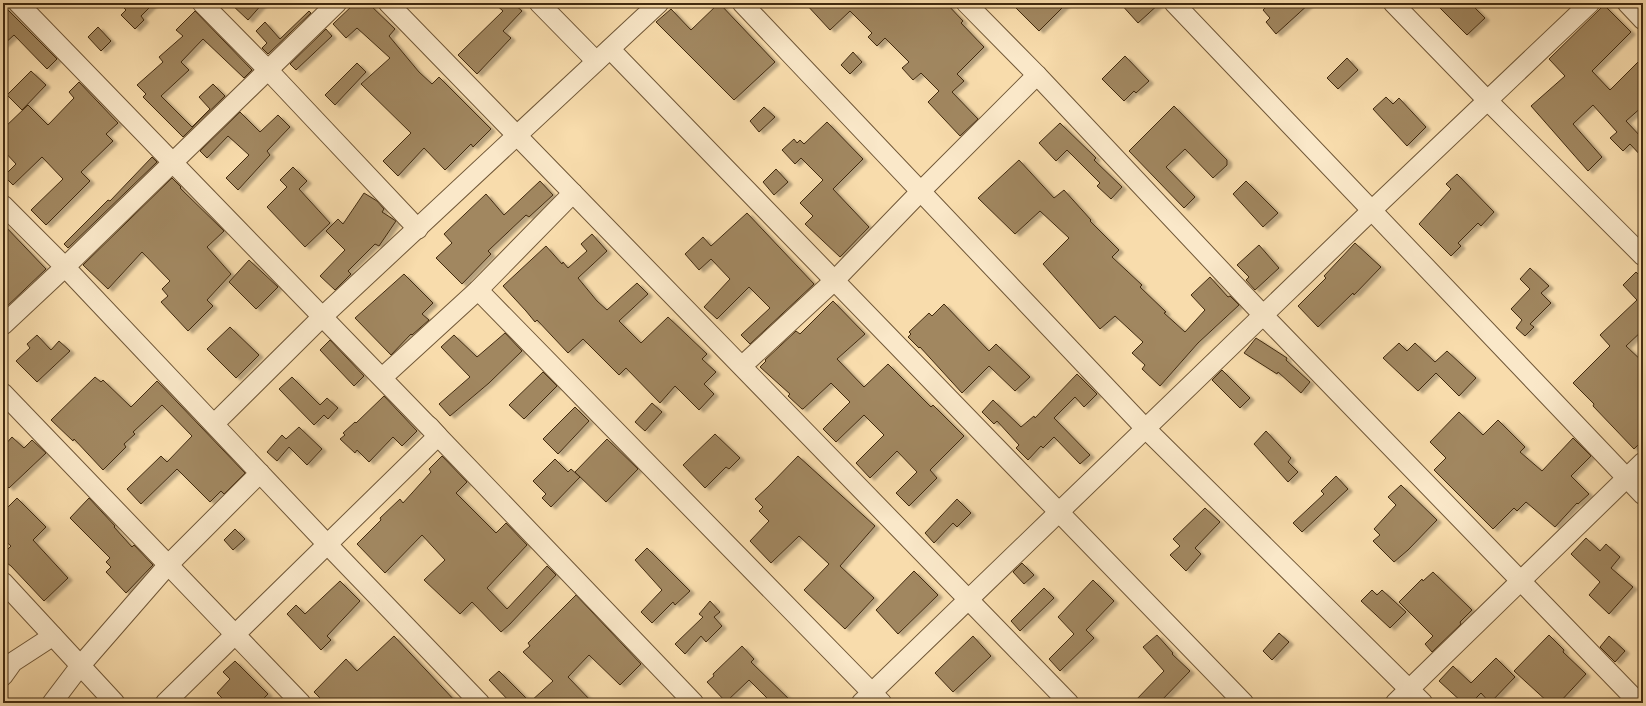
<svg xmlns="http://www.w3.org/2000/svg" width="1646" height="706" font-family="'IM FELL English',serif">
<defs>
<filter id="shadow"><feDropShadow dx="4.5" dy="2.5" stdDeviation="1" flood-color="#0004"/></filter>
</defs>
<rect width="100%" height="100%" fill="#f8dcac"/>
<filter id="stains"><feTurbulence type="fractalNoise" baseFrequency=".005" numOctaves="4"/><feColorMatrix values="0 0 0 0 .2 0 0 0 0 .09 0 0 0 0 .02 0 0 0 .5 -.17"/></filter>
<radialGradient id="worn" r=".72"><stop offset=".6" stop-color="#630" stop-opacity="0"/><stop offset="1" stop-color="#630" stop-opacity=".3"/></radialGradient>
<g fill="#a18761" stroke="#422b10" filter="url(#shadow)">
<polygon points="119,3 154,3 141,16 144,20 135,29 121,15 126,10"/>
<polygon points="230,3 263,3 248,20"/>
<polygon points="355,3 368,3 395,29 389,36 419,72 432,84 439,77 491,129 473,147 471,144 445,170 424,148 398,176 383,161 411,133 361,84 390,58 357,28 346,38 333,24"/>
<polygon points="494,3 513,3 522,11 503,31 511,38 477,74 458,55 503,11"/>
<polygon points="719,3 775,62 734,100 656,22 671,9 691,30"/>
<polygon points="805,3 946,3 963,21 961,23 984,47 957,74 964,81 952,92 978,119 960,136 928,102 939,91 921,73 913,80 902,68 909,62 885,38 877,46 868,37 872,33 850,11 830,30"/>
<polygon points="1011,3 1067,3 1039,31"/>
<polygon points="1120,3 1160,3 1138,23"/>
<polygon points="1270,3 1310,3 1276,34 1266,22 1270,18 1263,10"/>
<polygon points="1435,3 1470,3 1485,18 1467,35"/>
<polygon points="3,5 57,59 47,69 14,35 3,45"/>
<polygon points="1604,5 1631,32 1592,71 1610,90 1643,57 1643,106 1626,121 1643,139 1643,158 1630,144 1623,151 1610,138 1617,132 1593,105 1573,124 1602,157 1588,171 1531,106 1565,76 1549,59"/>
<polygon points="195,11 252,70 244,78 203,39 181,62 189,70 161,96 192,127 210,109 199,97 213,84 225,96 183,137 143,97 146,94 137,85 163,62 159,57 183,36 176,30"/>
<polygon points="309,11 311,13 268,54 262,48 267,43 256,31 265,22 280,39"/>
<polygon points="98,27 111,41 101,51 88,37"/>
<polygon points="326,29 332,36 296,70 290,64"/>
<polygon points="853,52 862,62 850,74 841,65"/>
<polygon points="1125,56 1149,81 1136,93 1134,91 1124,101 1102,79"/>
<polygon points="1347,58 1358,70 1338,89 1327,78"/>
<polygon points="357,63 366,72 335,105 325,95"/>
<polygon points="31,71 46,85 22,110 7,95"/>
<polygon points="79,82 118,123 106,134 113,141 81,172 90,181 46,225 31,210 63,179 42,157 13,185 4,176 16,164 3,150 3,129 28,105 48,125 74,98 69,92"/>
<polygon points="1386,97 1393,104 1399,98 1426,127 1407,146 1373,109"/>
<polygon points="1174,106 1227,160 1227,165 1213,178 1185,149 1166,167 1195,197 1184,208 1129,151"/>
<polygon points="764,107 775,117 759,132 750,121"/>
<polygon points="240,112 260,132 278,115 290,127 267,151 270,155 238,190 226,178 249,155 228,136 207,158 200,151"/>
<polygon points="827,122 863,159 833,189 869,227 840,257 805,224 813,216 800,203 823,180 801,158 795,164 782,150 794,139 797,143 800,140 804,144"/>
<polygon points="1060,123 1096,158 1094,160 1122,187 1111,199 1097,186 1100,183 1067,150 1056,161 1039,143"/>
<polygon points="152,157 157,162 68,248 64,244 108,200 110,201"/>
<polygon points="1019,160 1054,198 1064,190 1091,220 1090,221 1119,250 1112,257 1142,285 1140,287 1166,312 1164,313 1185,332 1205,310 1191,295 1210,277 1228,297 1230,296 1239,305 1198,343 1160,386 1142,369 1145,365 1132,353 1143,342 1115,316 1100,329 1043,264 1069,238 1040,211 1015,234 978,198"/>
<polygon points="293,167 307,181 299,189 330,223 305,247 267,207 287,187 280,180"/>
<polygon points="776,169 788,182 774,195 763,182"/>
<polygon points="1457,174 1494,212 1481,226 1478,223 1458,243 1461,246 1451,256 1419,224 1451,189 1446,184"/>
<polygon points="172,178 181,187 180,188 224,231 207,247 231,274 207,300 213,306 188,331 161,302 168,296 162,289 170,281 142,252 108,289 83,265"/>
<polygon points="540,181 553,195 529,217 526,215 488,251 491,254 462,284 436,258 452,243 444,234 486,194 504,215"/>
<polygon points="1246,181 1278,213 1263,227 1233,194"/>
<polygon points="364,193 377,201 384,209 382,212 396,221 379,246 375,244 348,271 351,274 335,290 320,276 345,250 326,231 338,219 343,224"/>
<polygon points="747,213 814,284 750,344 741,335 770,308 749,287 717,319 704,307 730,279 711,259 699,270 685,254 703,237 711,246"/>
<polygon points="3,224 46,269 3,310"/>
<polygon points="592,234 607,251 578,278 597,301 607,310 637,283 648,294 619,321 641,343 668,317 707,354 702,359 716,372 704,384 714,394 699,410 675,386 660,403 626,368 619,375 583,339 568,353 537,320 535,322 526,311 503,286 546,246 562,264 563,262 568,268 587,251 581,244"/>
<polygon points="1355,243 1381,267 1354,295 1353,293 1318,327 1298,306 1326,278 1324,276"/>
<polygon points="1259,245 1279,268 1255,290 1246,280 1249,277 1237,265"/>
<polygon points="249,260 278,287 256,309 229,282"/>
<polygon points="1530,268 1549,286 1541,293 1551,303 1530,324 1534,327 1525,336 1516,328 1522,320 1511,309 1530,289 1520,279"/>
<polygon points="1636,272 1643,279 1643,330 1626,346 1643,362 1643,440 1634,449 1593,406 1594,404 1573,383 1610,346 1600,335 1637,300 1623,285"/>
<polygon points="404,274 433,303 422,314 429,320 412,335 411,334 391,355 355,318"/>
<polygon points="833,301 865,334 837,359 864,387 888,364 931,407 933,405 964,436 930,470 937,478 909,506 896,493 917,472 897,451 870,478 856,463 884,435 864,415 836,442 823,429 850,402 831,383 803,409 802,409 788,396 790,394 760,367 766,361 765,360 796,331 800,334"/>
<polygon points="944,304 989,351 996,344 1030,377 1015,391 989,366 962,393 920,347 919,348 908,337 911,334 909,332 929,313 932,316"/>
<polygon points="230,327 259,355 236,378 207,349"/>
<polygon points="505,333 522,351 489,383 450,416 439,404 470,377 441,347 454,335 477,357"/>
<polygon points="37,335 51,350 59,341 70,351 37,382 16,361 30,348 27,344"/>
<polygon points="1256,338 1287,358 1286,360 1310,382 1301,393 1278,372 1277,374 1244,353"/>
<polygon points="330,340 364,376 354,386 320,350"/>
<polygon points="1399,343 1407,351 1415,343 1435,362 1447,351 1476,378 1459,396 1436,373 1418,391 1383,358"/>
<polygon points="1222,370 1250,398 1240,408 1212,380"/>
<polygon points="543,372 557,386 524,419 509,405"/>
<polygon points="1077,374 1097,394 1084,407 1075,397 1054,418 1090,455 1080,464 1054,437 1043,448 1041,446 1028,460 1016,448 1019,445 997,421 994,424 982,412 993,400 1021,427 1034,416 1035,418"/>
<polygon points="95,377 101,382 103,380 131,407 157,381 245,473 224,494 221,491 210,502 177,469 141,504 127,489 161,456 167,462 192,436 162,405 133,432 135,434 124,444 126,447 103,470 74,439 73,441 51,420"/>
<polygon points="292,377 320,405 327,398 338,408 328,419 324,415 314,425 279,389"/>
<polygon points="384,396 417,431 402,446 393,437 369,462 357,450 355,453 340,439 345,435 343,433 355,422 356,423"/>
<polygon points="652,403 662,412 645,431 635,422"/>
<polygon points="575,407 589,421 558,454 543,439"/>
<polygon points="1459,412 1483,435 1498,420 1525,447 1520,452 1542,471 1573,438 1591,456 1571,476 1589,494 1578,504 1577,503 1555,527 1526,502 1517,511 1514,508 1493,529 1434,470 1446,458 1430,442"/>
<polygon points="299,427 322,449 307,465 289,447 277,461 267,452 282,435 286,439"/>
<polygon points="1266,431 1291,458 1288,462 1298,472 1288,482 1254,444"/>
<polygon points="715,434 740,458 729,469 726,467 705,488 683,465"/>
<polygon points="12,437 24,448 32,440 46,453 9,488 3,482 3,447"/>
<polygon points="607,439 638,469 606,502 575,472"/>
<polygon points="442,456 467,482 456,493 496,533 506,523 527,545 487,588 507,609 547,566 556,575 510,624 501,632 472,602 460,614 424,580 445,560 422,535 385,573 357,544 381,520 380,518 400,499 403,503 431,472 429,469"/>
<polygon points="798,456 875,526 840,566 874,598 845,629 804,590 829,564 799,536 771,563 750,541 769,521 759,511 763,507 755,499 768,487"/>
<polygon points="555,459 568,472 571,469 580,477 551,507 542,498 546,494 533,481"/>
<polygon points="1336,476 1348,489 1302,532 1293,523 1324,494 1321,491"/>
<polygon points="1401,485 1437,520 1408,550 1394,562 1373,541 1380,535 1374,529 1396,505 1388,497"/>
<polygon points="17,498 46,527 33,540 68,578 44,601 11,566 3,560 3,554 11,546 3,539 3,512"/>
<polygon points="89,498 115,526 114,527 132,547 134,545 153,565 126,593 106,572 111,567 106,562 110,558 70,518"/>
<polygon points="957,499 971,513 957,527 953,523 934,543 925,533"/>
<polygon points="1205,508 1220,522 1195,548 1201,554 1186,571 1170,555 1180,546 1173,539"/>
<polygon points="235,529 245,539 233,550 224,540"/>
<polygon points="1586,538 1600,551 1606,544 1620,557 1611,568 1633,587 1609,614 1589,595 1600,582 1571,554"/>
<polygon points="647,548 690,591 675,605 673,602 652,623 641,612 662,590 635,560"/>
<polygon points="1022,563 1034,575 1024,584 1013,572"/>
<polygon points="914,571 938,595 898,634 876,610"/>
<polygon points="1433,572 1472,610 1460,622 1461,624 1432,652 1425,644 1433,636 1399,602 1422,579 1423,581"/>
<polygon points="1093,580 1114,601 1086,630 1094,638 1060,671 1049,659 1074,634 1058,617"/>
<polygon points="340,581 360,601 327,636 331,640 321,650 287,614 296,605 305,614"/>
<polygon points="1044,588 1054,598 1020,631 1011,621"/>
<polygon points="1372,590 1377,595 1382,590 1406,612 1390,628 1361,601"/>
<polygon points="576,595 641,664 620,685 589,655 568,677 593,703 511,703 489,680 499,671 530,702 553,681 523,652 530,646 528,643"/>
<polygon points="710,601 720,612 714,617 722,626 706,642 701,636 685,654 675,644 703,617 699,614"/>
<polygon points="1279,633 1289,642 1272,660 1263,651"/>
<polygon points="1157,635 1173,653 1172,654 1190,671 1159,703 1133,703 1164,671 1143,647"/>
<polygon points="1549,635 1564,650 1563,652 1586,674 1559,703 1549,703 1514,671"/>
<polygon points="394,636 457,703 325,703 314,692 346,659 357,671"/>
<polygon points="973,636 991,656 953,692 935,673"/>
<polygon points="1609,636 1625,651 1615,662 1600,647"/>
<polygon points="742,646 754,659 751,662 793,703 772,703 749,680 726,702 707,682 714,676 713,674"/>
<polygon points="1496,658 1515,677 1490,703 1481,693 1471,703 1463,703 1439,681 1453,666 1471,683"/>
<polygon points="235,661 268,694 259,703 227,703 217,693 230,679 223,672"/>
</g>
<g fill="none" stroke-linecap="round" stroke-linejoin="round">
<defs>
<g id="minor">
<polyline points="18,3 438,436 694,703"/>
<polyline points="202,3 268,70 418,229"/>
<polyline points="388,3 1069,703"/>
<polyline points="539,3 596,61"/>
<polyline points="742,3 1145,428 1423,703"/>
<polyline points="966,3 1037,75 1264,316 1639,703"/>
<polyline points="1174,3 1643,495"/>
<polyline points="1393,3 1488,101 1643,256"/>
<polyline points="1627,3 1643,20"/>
<polyline points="610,49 1244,703"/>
<polyline points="3,205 65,267 327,544 480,703"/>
<polyline points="478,290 882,703"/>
<polyline points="3,325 65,267 337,3"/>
<polyline points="742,366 835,280 921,191 1037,75"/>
<polyline points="384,376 478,290 573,193"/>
<polyline points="3,393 301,703"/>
<polyline points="214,424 322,317 659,3"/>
<polyline points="3,582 115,703"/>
<polyline points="3,676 13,662 53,636"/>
<polyline points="52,703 80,666 168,565 260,473"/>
<polyline points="165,703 438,436 429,426"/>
<polyline points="861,703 1371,211 1590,3"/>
<polyline points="1395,703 1643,462"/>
</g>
</defs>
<use href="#minor" stroke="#705737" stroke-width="21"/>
<use href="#minor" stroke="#fae8c9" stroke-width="19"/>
</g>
<rect width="1646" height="706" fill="none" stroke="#f8dcac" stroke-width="16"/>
<rect x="4" y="4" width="1638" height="698" fill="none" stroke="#422b10" stroke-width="2"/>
<rect x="8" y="8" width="1630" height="690" fill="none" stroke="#422b10"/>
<rect width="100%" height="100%" filter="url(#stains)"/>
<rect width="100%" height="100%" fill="url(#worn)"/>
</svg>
